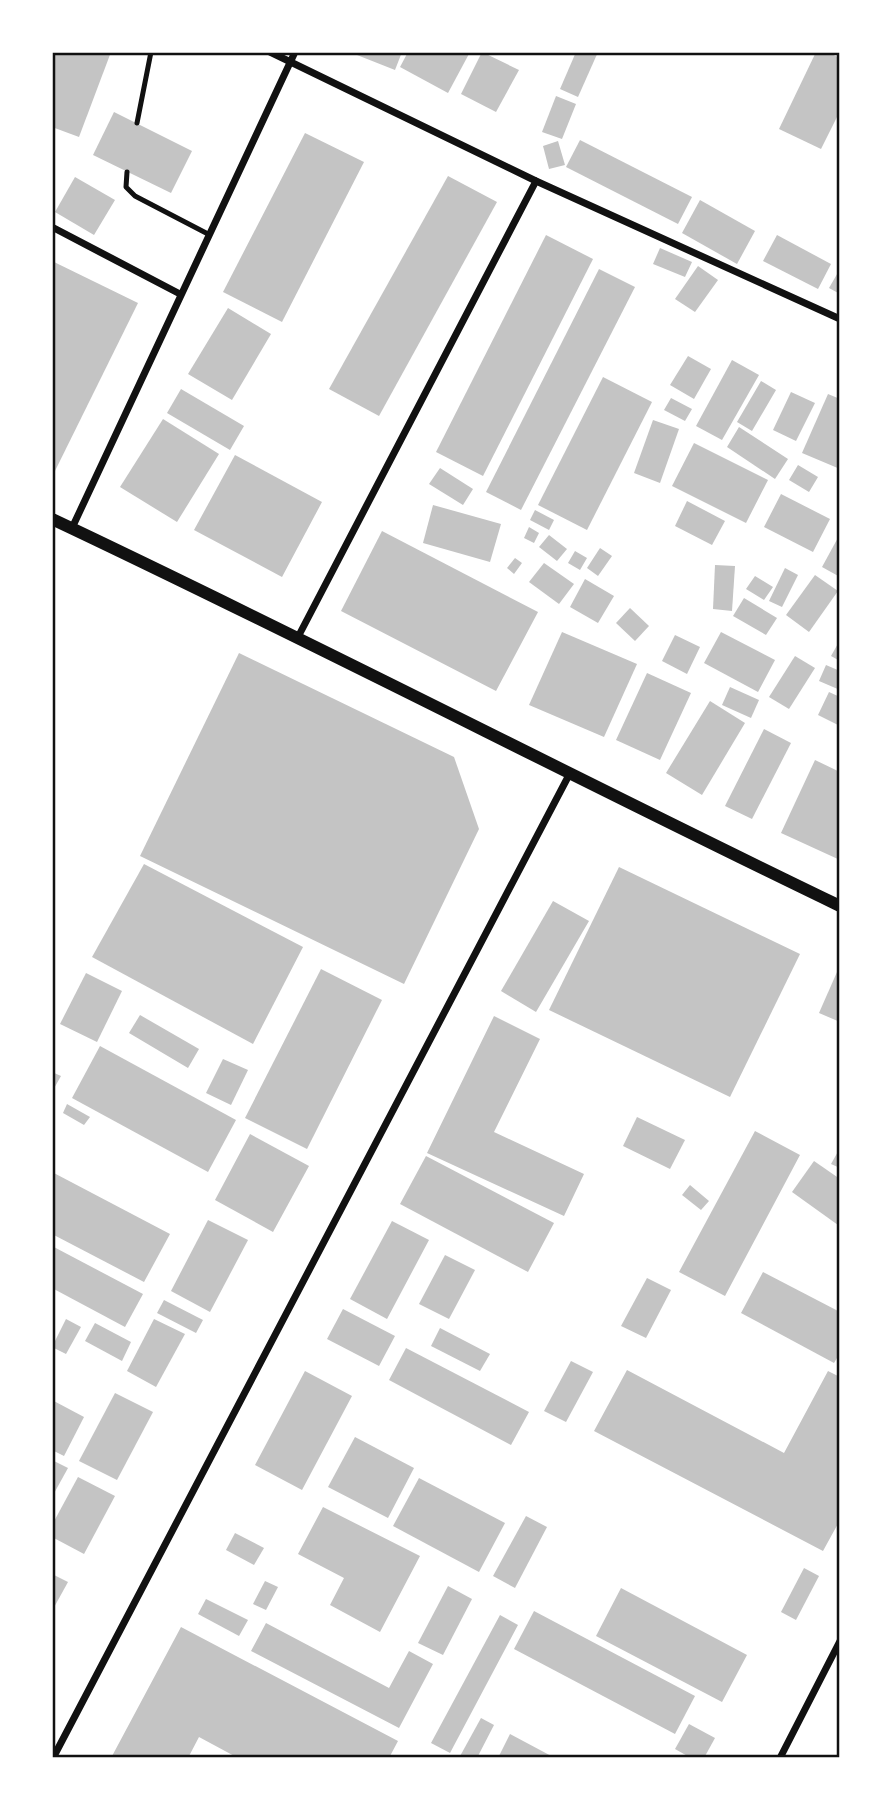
<svg xmlns="http://www.w3.org/2000/svg" width="892" height="1810" font-family="'DejaVu Sans',sans-serif">
<rect width="100%" height="100%" fill="#fff"/>
<g fill="#c4c4c4">
<polygon points="52,52 111,52 79,137 52,127"/>
<polygon points="358,52 402,52 395,70 357,55"/>
<polygon points="408,52 470,52 448,93 400,67"/>
<polygon points="482,52 519,70 496,112 461,94"/>
<polygon points="576,52 598,52 578,97 560,89"/>
<polygon points="816,52 827,52 840,58 840,111 821,149 779,129"/>
<polygon points="556,96 576,104 562,139 542,132"/>
<polygon points="114,112 192,151 171,193 93,155"/>
<polygon points="305,133 364,162 282,322 223,292"/>
<polygon points="580,140 692,197 678,224 566,167"/>
<polygon points="558,141 565,165 549,169 543,146"/>
<polygon points="448,176 497,202 379,416 329,389"/>
<polygon points="75,177 115,200 94,235 55,212"/>
<polygon points="700,200 755,231 737,264 682,233"/>
<polygon points="546,235 593,259 483,476 436,452"/>
<polygon points="777,235 831,264 818,289 763,261"/>
<polygon points="660,248 692,262 685,277 653,264"/>
<polygon points="52,261 138,303 52,477"/>
<polygon points="698,266 718,280 695,312 675,299"/>
<polygon points="599,269 635,287 521,510 486,492"/>
<polygon points="840,269 840,294 829,288"/>
<polygon points="228,308 271,334 232,400 188,374"/>
<polygon points="688,356 711,369 694,399 670,385"/>
<polygon points="732,360 759,375 722,440 696,426"/>
<polygon points="603,377 652,402 587,530 538,505"/>
<polygon points="761,381 776,390 752,431 737,422"/>
<polygon points="181,389 244,426 230,450 167,413"/>
<polygon points="791,392 815,403 796,441 773,430"/>
<polygon points="828,394 840,399 840,469 802,453"/>
<polygon points="671,398 692,409 685,421 664,410"/>
<polygon points="163,419 219,454 177,522 120,487"/>
<polygon points="653,420 679,429 660,483 634,473"/>
<polygon points="739,427 788,459 775,479 727,447"/>
<polygon points="694,443 768,480 746,523 672,486"/>
<polygon points="235,455 322,502 282,577 194,530"/>
<polygon points="798,465 818,477 809,492 789,480"/>
<polygon points="440,468 473,489 463,505 429,484"/>
<polygon points="781,494 830,519 813,552 764,527"/>
<polygon points="687,501 725,521 712,545 675,526"/>
<polygon points="433,505 501,524 490,562 423,543"/>
<polygon points="535,510 554,520 549,530 530,520"/>
<polygon points="529,527 539,533 534,543 524,538"/>
<polygon points="382,531 538,612 496,691 341,611"/>
<polygon points="840,534 840,577 822,567"/>
<polygon points="549,535 567,549 557,561 539,547"/>
<polygon points="600,548 612,556 598,576 587,568"/>
<polygon points="575,551 587,558 580,570 568,563"/>
<polygon points="515,558 522,563 514,574 507,568"/>
<polygon points="544,563 574,584 559,604 529,582"/>
<polygon points="715,565 735,566 732,611 713,609"/>
<polygon points="785,568 798,575 782,607 769,601"/>
<polygon points="815,575 838,591 809,632 786,615"/>
<polygon points="755,576 773,587 764,600 746,589"/>
<polygon points="585,579 614,596 598,623 570,607"/>
<polygon points="744,598 777,618 766,635 733,616"/>
<polygon points="630,608 649,626 635,641 616,623"/>
<polygon points="562,632 637,664 604,737 529,705"/>
<polygon points="721,632 775,660 758,692 704,663"/>
<polygon points="675,635 700,647 687,674 662,661"/>
<polygon points="840,640 840,661 831,656"/>
<polygon points="239,653 454,757 479,829 404,984 140,856"/>
<polygon points="795,656 815,668 789,709 769,697"/>
<polygon points="826,665 840,671 840,690 819,681"/>
<polygon points="647,673 691,693 660,760 616,740"/>
<polygon points="730,687 759,700 751,718 722,705"/>
<polygon points="829,692 840,697 840,726 818,715"/>
<polygon points="710,701 745,723 702,795 666,773"/>
<polygon points="764,729 791,743 752,819 725,806"/>
<polygon points="815,760 840,772 840,860 781,833"/>
<polygon points="144,864 303,947 253,1044 92,957"/>
<polygon points="619,867 800,954 730,1097 549,1010"/>
<polygon points="553,901 589,921 536,1012 501,991"/>
<polygon points="321,969 382,1000 307,1149 245,1118"/>
<polygon points="837,972 840,973 840,1022 819,1013"/>
<polygon points="86,973 122,991 97,1042 60,1024"/>
<polygon points="140,1015 199,1049 188,1068 129,1033"/>
<polygon points="494,1016 540,1039 494,1132 584,1174 564,1216 427,1153"/>
<polygon points="100,1046 236,1120 208,1172 72,1098"/>
<polygon points="223,1059 248,1070 231,1105 206,1093"/>
<polygon points="52,1072 61,1076 52,1092"/>
<polygon points="67,1104 90,1117 84,1125 63,1113"/>
<polygon points="637,1117 685,1140 670,1169 623,1146"/>
<polygon points="755,1131 800,1155 725,1296 679,1272"/>
<polygon points="250,1134 309,1166 273,1232 215,1200"/>
<polygon points="840,1148 840,1168 831,1164"/>
<polygon points="426,1156 554,1223 528,1272 400,1204"/>
<polygon points="814,1161 840,1179 838,1225 792,1192"/>
<polygon points="52,1172 170,1234 144,1282 52,1234"/>
<polygon points="690,1185 709,1201 701,1210 682,1195"/>
<polygon points="208,1220 248,1240 210,1312 171,1291"/>
<polygon points="392,1221 429,1240 387,1319 350,1299"/>
<polygon points="52,1246 143,1294 125,1327 52,1288"/>
<polygon points="445,1255 475,1270 449,1319 419,1304"/>
<polygon points="763,1272 840,1312 840,1353 834,1363 741,1313"/>
<polygon points="647,1278 671,1290 646,1338 621,1326"/>
<polygon points="164,1300 203,1320 196,1333 157,1313"/>
<polygon points="343,1309 395,1336 379,1366 327,1339"/>
<polygon points="66,1319 81,1327 66,1354 52,1347"/>
<polygon points="154,1319 185,1334 156,1387 127,1371"/>
<polygon points="95,1323 131,1342 122,1361 85,1341"/>
<polygon points="440,1328 490,1354 480,1371 431,1346"/>
<polygon points="406,1348 529,1412 511,1445 389,1380"/>
<polygon points="571,1361 593,1372 566,1422 544,1411"/>
<polygon points="627,1370 784,1453 828,1371 840,1377 840,1520 823,1551 594,1431"/>
<polygon points="305,1371 352,1396 302,1490 255,1465"/>
<polygon points="115,1393 153,1412 117,1480 79,1461"/>
<polygon points="52,1400 84,1417 64,1456 52,1450"/>
<polygon points="355,1437 414,1468 388,1518 328,1487"/>
<polygon points="52,1460 68,1468 52,1497"/>
<polygon points="78,1477 115,1496 84,1554 52,1537 52,1525"/>
<polygon points="419,1478 505,1523 479,1572 393,1526"/>
<polygon points="323,1507 420,1556 380,1632 330,1605 344,1578 298,1554"/>
<polygon points="526,1516 547,1527 515,1588 493,1576"/>
<polygon points="235,1533 264,1548 254,1565 226,1550"/>
<polygon points="804,1568 819,1576 796,1620 781,1612"/>
<polygon points="52,1574 68,1582 52,1611"/>
<polygon points="265,1581 278,1587 266,1610 253,1604"/>
<polygon points="448,1586 472,1599 443,1655 418,1643"/>
<polygon points="621,1588 747,1655 722,1702 596,1636"/>
<polygon points="206,1599 248,1620 239,1636 198,1614"/>
<polygon points="534,1611 695,1696 675,1734 514,1649"/>
<polygon points="500,1615 518,1625 450,1753 431,1743"/>
<polygon points="266,1623 389,1688 409,1651 433,1664 399,1728 251,1651"/>
<polygon points="181,1627 398,1741 389,1758 238,1758 199,1737 188,1758 111,1758"/>
<polygon points="481,1718 494,1725 477,1758 459,1758"/>
<polygon points="689,1724 715,1738 704,1758 691,1758 675,1749"/>
<polygon points="510,1734 555,1758 498,1758"/>
</g>
<g fill="none" stroke-linecap="round" stroke-linejoin="round">
<g stroke="#111" stroke-width="5">
<polyline points="137,123 151,52"/>
<polyline points="127,172 126,187 135,196 208,234"/>
</g>
<g stroke="#111" stroke-width="7">
<polyline points="270,52 536,181 840,319"/>
<polyline points="52,227 180,294"/>
<polyline points="72,528 295,52"/>
<polyline points="298,637 536,181"/>
<polyline points="53,1758 569,775"/>
<polyline points="780,1758 840,1641"/>
</g>
<path stroke="#111" stroke-width="12" d="M52,519C317,644 576,779 840,906"/>
</g>
<rect width="892" height="1810" fill="none" stroke="#ffffff" stroke-width="108"/>
<rect x="54" y="54" width="784" height="1702" fill="none" stroke="#111" stroke-width="2.5"/>
</svg>
